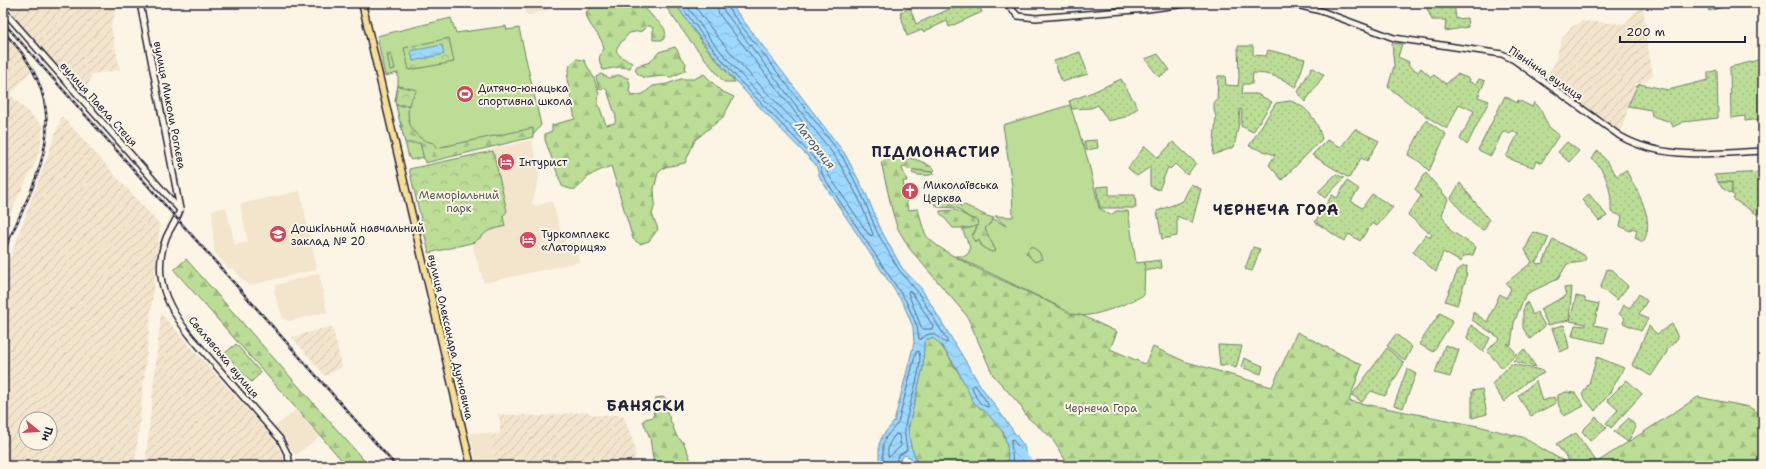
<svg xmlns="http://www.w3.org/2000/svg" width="1766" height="469" font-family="'Shantell Sans',sans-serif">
<defs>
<pattern id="industrial-furrows" width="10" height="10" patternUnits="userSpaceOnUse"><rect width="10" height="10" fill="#f3e4cc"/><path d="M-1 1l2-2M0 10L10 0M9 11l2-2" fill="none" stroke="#d0c3b0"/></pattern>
<pattern id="forest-firs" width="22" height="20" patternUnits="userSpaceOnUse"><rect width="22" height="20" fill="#bbdd96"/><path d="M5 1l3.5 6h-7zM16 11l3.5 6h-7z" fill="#a0bd82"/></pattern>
<pattern id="cemetery-stones" width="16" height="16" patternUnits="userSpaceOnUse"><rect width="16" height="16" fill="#bbdd96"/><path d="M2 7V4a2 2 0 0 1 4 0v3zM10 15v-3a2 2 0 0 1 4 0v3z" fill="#a0bd82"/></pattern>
<pattern id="park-crowns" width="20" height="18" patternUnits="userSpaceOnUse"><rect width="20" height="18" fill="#bbdd96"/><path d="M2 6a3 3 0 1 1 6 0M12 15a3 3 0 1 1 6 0" fill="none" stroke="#a0bd82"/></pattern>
<pattern id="garden-dots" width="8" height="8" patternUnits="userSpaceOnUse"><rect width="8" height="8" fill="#bbdd96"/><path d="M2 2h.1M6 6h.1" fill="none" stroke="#a0bd82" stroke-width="1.8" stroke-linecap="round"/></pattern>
<pattern id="water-waves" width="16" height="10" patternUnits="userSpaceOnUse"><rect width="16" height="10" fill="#9dd9fe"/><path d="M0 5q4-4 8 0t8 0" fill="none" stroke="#87badb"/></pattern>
</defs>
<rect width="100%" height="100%" fill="#fcf5e5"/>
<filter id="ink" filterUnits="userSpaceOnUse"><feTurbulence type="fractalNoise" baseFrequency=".025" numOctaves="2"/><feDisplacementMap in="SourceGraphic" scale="8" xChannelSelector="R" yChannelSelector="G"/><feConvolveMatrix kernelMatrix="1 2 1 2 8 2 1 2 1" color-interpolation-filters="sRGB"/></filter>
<g filter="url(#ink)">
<g fill="#f3e4cc">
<polygon points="523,3 549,3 548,10 529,15 525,13"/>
<polygon points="532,140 539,174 538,183 532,203 536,206 552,201 563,238 564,238 567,248 576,247 579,262 484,283 472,244 488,231 505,226 504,216 507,211 493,149"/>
<polygon points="300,191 317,269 248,286 233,268 229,269 214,252 212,210 226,207 235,245 248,242 240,204"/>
<polygon points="319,273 327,312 289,321 283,319 274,292 276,285"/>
<polygon points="296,410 319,437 296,455 274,427"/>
<polygon points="469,433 491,433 495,463 477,465"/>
</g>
<g fill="url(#industrial-furrows)" fill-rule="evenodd">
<polygon points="3,3 136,3 136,5 116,9 111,27 120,70 92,74 84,97 3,6"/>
<polygon points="1643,5 1648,48 1653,74 1646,82 1636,83 1620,134 1543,78 1553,67 1562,38 1572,27 1582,21 1623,24"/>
<polygon points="3,32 21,54 31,71 10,95 43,126 40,149 35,163 3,228"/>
<path d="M62,116L160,225L135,466H3V277ZM26,419H50V443H26Z"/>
<polygon points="161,314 274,439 282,455 285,466 145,466"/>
<polygon points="332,326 342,367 325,376 292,337"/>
<polygon points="587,412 593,415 623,415 635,447 634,466 493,466 493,463 495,463 491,435 500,434 500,419 497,414 538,416"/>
</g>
<g fill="#bbdd96" stroke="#6e8068">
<polygon points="663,3 675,3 704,45 735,82 724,82 688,38"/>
<polygon points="451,18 456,33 506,26 507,30 519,28 541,125 534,134 411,160 409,158 395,101 398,85 398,73 385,76 377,36"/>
<path d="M1070,105L1088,160L1099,208L1111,215L1116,211H1128L1136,263L1145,262L1144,295C1129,303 1070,330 1060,307L955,256H965C977,248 962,238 963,228H970L978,225L972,236L979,240L981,245L989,251L992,245L985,229L994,219L1006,226L995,216L1013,217L1012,186L1003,125Z"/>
<path d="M914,170L933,172L934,174C929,176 917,176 912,173Z"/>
<polygon points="1718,182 1732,182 1732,194 1722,188"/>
</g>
<g fill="url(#forest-firs)" stroke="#6e8068">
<path d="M601,3H644V7C647,10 650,14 653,17C660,24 670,29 663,40H653V29L651,26H647L642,31L629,33C616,50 608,50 632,63L630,68L619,67L603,70C598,60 598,57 604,49C602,34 587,27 586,12L592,7Z"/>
<polygon points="675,47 678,51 680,57 686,63 685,71 671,77 663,76 645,78 638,74 635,70 637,66 650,62 659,52"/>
<polygon points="391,53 395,69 390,70 387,54"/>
<path d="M577,59L584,60L594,78L599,94L598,103L606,125L615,123L616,117L607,90L604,88L599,89L596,77L601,74L609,78L618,75L628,78L630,84L629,91L632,96L643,94L653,86L667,84L681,79H694L704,74L721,91L734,97L723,117L695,140L685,163L665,167L658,173L654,189L655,204L652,214L658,229L649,241L640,244L633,239L611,166C604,169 594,172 588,177C577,186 580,194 562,186L545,140V134L552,131V125L575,119L567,79L570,65Z"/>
<path d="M396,105H409C405,124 415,140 434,143L436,148L533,128V137L425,163L420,143H405Z"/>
<path d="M892,157C906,156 925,160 935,170L933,172L907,169L905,166L902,168L907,181H903L908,210L918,209C920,216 922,226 925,233C935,256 1044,296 1071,314L1081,315L1117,332L1110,349L1145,364L1153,347L1184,361L1272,387L1297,332L1362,365L1349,401L1478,426L1522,437L1572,466H1069L1051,437L1027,417L1020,405L993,375L967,316L909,248L897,227L892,210L881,162Z"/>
<path d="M949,193L958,198L961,207L964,205C974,208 983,216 994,218L985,229L996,251L992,252C986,250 981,246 979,240H977L975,242L972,237L977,227V220L970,218L957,208L937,207L934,202Z"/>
<polygon points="1031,246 1039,252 1042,259 1035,262 1026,253"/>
<polygon points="186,259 369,466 347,466 174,270"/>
<path d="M933,338L938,341L949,357L980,408C995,416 1006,433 1008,450C1009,456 1007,461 1010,466H919L911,447L908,429L923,367L924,342L927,339Z"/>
<polygon points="663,397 667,400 669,406 667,412 677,437 683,442 689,455 692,466 654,466 650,438 643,421 645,419 653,417 656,398"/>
<polygon points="1698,397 1749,407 1763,416 1763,466 1591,466"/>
</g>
<polygon fill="url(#cemetery-stones)" stroke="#6e8068" points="956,210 970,218 977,220 978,225 970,228 953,228 940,213 940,211"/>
<g fill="url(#park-crowns)" stroke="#6e8068">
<polygon points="449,38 454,62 409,70 404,48"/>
<polygon points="398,86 417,90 410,101 409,105 396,105 395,101"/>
<polygon points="493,151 507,211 503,216 505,226 488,231 475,242 429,253 409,169"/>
<polygon points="236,344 261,373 251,382 225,353"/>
</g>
<g fill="url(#garden-dots)" stroke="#6e8068">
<polygon points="963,3 973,3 976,7 979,5 982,12 949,27 947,21 923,32 922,30 907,36 900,12 910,8 916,24"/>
<polygon points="1425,3 1454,3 1456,19 1467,18 1468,27 1445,31 1446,20 1432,20"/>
<polygon points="1706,3 1737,3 1709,11"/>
<polygon points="1392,43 1402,44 1398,57 1409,62 1408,65 1418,72 1421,68 1431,77 1434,75 1446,84 1457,74 1470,79 1469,82 1476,84 1479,79 1485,81 1478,97 1489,101 1467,145 1460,139 1474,111 1459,104 1447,129 1426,116 1388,87 1394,66"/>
<path d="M1238,46H1253V55L1266,56L1268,50L1305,59L1296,88C1284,78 1269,73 1253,73L1252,84H1243L1242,94H1257L1272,102L1253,132L1241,126L1242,110L1240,109L1239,123L1234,147L1213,155L1216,117L1214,110V101H1217L1218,76H1225L1226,85L1238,86L1239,77Z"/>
<polygon points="1080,52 1088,74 1062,82 1054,61"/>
<polygon points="1158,54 1170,70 1159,77 1145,59"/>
<polygon points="1763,55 1763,128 1759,129 1759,119 1745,121 1745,116 1731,118 1730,67 1755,61"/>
<polygon points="1312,67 1324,75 1305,102 1298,92"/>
<polygon points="1717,70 1718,118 1683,122 1673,127 1671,122 1652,116 1651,110 1628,106 1637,86 1640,84 1668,90 1708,80 1708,73"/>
<polygon points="1121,79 1138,108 1125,117 1108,121 1098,105 1091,108 1072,109 1069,101 1093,92"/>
<polygon points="1505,96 1517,103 1518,100 1532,107 1534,102 1539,107 1549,127 1559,135 1541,163 1536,161 1533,167 1520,163 1506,157 1518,134 1512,131 1510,134 1503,131 1491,156 1478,150"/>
<path d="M1290,101C1307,105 1318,122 1322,139L1282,180L1269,165L1275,155L1249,146L1276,103Z"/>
<polygon points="1426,120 1446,134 1429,171 1420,162 1408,155"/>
<polygon points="1355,129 1379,141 1367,161 1361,158 1349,178 1312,155 1327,140 1341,147"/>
<polygon points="1097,140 1098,148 1086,150 1084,141"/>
<polygon points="1173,142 1196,163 1187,175 1175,164 1170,169 1168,167 1159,190 1150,186 1150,167 1137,176 1128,168 1145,146 1158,158"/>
<polygon points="1567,142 1579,151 1569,162 1558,152"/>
<path d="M1598,150L1617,176L1626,170C1636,190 1657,220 1643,242L1635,238L1637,230L1632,228L1630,231L1620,226L1622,216L1611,212C1612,193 1607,171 1592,159Z"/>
<polygon points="1761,172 1763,218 1733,199 1735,196 1732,194 1732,182 1718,182 1714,175"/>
<polygon points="1426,173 1448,199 1442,215 1451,231 1476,247 1473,255 1463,256 1461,262 1443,252 1436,272 1413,252 1426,234 1430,237 1432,235 1408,215 1421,196 1415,189"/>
<polygon points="1336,174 1344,178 1325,198 1318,192"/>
<polygon points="1347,181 1359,189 1351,201 1362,208 1372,194 1393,207 1377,226 1372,223 1360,241 1349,234 1344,241 1315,222 1332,195 1337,198"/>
<path d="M1460,183L1489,220L1484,230C1473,228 1458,206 1451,198Z"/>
<polygon points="1191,184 1201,189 1192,223 1177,216 1177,236 1162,239 1157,211 1183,201"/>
<polygon points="1109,186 1109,195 1135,195 1136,208 1100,208 1096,187"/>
<polygon points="1589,194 1607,216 1599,221 1582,200"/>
<polygon points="1533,232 1549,237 1539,259 1535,261 1537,264 1543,263 1553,239 1584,255 1586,259 1582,262 1567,264 1558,279 1528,293 1523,300 1514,323 1511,345 1507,343 1517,354 1502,368 1487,351 1500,338 1472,320 1473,312 1487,322 1500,294 1506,298 1511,289 1506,283 1532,262 1525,250"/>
<polygon points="1253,247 1260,249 1252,271 1245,269"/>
<polygon points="1161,260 1162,268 1144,271 1145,262"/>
<polygon points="1467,266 1466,279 1457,305 1445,301 1458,270 1462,267"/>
<polygon points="1607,269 1613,270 1619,278 1628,286 1617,300 1607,292 1600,289"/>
<polygon points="1572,287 1569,320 1548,325 1540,309 1566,296 1564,288"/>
<polygon points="1639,294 1647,301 1639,314 1648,319 1641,331 1623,323 1625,318 1619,314 1624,305 1630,308"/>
<polygon points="1576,296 1585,298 1585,301 1599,304 1594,325 1608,328 1604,343 1572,336 1575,325 1586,326 1586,324 1570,321"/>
<polygon points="1527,302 1533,315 1537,312 1545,326 1530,339 1523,328 1523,310"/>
<polygon points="1440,313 1453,321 1433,352 1419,344"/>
<polygon points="1672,324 1678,338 1667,350 1667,352 1651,376 1632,365 1649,326 1657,334"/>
<polygon points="1471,325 1490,338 1483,352 1467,338"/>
<polygon points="1564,325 1569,348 1560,352 1552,328"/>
<polygon points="1396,334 1412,347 1405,361 1387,346"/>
<polygon points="1218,345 1242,346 1236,368 1224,364 1224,366 1220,366"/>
<polygon points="1445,345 1459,350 1450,377 1435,373"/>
<polygon points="1387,348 1404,363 1385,396 1371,391 1362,402 1352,395"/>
<polygon points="1524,349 1536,367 1513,361"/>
<polygon points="1597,357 1624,368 1609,394 1595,411 1582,395 1589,383"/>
<polygon points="1244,358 1263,366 1261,374 1241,367"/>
<polygon points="1511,364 1541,370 1544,373 1525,383 1504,402 1492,384"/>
<polygon points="1407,369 1416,374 1403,408 1394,405"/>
<polygon points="1627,380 1642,394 1611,428 1606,423 1618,410 1607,400"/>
<polygon points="1536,381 1542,401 1554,397 1556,403 1531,416 1518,396"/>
<polygon points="1482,389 1487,414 1472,418 1472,391"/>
<path d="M1566,392L1575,393L1584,406L1564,416C1560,409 1557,404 1558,395Z"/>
<polygon points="1596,417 1607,428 1590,441 1582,431"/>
<polygon points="1629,418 1636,427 1628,442 1614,432"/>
<polygon points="1576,433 1596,461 1589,466 1573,466 1556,444"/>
</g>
<g fill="url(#water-waves)" stroke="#6c90b0">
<path d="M675,3H730L845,154L867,196L881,230L902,268L921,288L980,385L1024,446L1028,466H1010L1008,462L1007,446L1004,433L986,412L974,403L955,365L942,346L933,338L927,339L924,342L923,367L908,429L911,447L919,466H916L911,458L905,455L901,458L898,466H879V444L883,435L894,422L914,343L913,327L903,303L820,178L816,165C765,113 715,64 675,3Z"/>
<polygon points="442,45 444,54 413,61 411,51"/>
</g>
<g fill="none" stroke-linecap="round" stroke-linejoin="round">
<g stroke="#536b89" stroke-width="1">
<path d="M679,3L708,43L738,79L819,163L823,176L906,301L917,326L919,339H921C934,327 937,340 947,343V340L917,291L899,270L877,232L863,197L842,156L730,11L727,3"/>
<polyline points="685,3 711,40 741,75 823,160 828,174 869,235 872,236 873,234 859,199 837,159 724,11 722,3"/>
<path d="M693,3C725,51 765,91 805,132H807L808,129L719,14L716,3"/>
<polygon points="909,291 913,294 933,326 932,329 922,329 908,293"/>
<path d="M973,385H975L988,404V407C978,405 975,395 972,387Z"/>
<path d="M896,434L899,435L901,446L889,457L888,456C887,446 890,441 896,434Z"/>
<path d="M883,466V445L886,437L898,423L916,352L918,351C926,361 906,412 905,428C904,435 906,442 907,450L898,456L894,466"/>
<polyline points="1013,466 1011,441 1012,439 1020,448 1024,466"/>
</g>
<polyline stroke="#9dd9fe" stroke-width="7" points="1021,453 1033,466"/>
<defs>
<g id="minor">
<polyline points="140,3 180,209"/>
<polyline points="1006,3 1018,16 1036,18 1148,9 1193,3"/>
<path d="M1289,3L1321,11L1394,38L1502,54L1514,60L1620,136C1663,161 1715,153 1763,151"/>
<polyline points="3,10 180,210"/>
<path d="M180,210C177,220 170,228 166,238C151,277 168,308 192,338L280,439L288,455L290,466"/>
</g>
<polyline id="major" points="362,3 471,466"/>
</defs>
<use href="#minor" stroke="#22223b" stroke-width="8"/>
<use href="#major" stroke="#22223b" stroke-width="9"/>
<use href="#minor" stroke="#fcf5e5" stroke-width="5"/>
<use href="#major" stroke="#f9df96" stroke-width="6"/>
<defs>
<g id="rail">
<polyline points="3,22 396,466"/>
<path d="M3,31C11,40 20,49 26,59C72,127 31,189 3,253"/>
</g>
</defs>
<use href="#rail" stroke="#22223b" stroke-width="2.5"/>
<use href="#rail" stroke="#fcf5e5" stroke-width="1" stroke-dasharray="3" stroke-linecap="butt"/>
</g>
</g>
<defs>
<symbol id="stadium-disc" viewBox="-11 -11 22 22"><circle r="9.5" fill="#d1495b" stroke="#fcf5e5"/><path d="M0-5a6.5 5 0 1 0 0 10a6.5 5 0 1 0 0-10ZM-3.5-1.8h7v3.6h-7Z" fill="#fff"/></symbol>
<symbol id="hotel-disc" viewBox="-11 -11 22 22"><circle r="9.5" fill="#d1495b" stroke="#fcf5e5"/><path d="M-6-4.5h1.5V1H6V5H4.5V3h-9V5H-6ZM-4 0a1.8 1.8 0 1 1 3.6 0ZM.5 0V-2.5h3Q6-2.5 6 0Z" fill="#fff"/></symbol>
<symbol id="church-disc" viewBox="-11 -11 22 22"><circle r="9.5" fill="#d1495b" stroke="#fcf5e5"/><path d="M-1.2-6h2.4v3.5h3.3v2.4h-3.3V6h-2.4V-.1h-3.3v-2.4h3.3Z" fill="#fff"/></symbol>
<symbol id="school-disc" viewBox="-11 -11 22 22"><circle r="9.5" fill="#d1495b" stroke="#fcf5e5"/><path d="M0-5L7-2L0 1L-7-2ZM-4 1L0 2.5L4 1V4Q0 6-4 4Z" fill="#fff"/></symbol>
</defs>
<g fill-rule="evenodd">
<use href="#stadium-disc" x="455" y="84" width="20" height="20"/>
<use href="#hotel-disc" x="496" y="152" width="20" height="20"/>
<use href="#church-disc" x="900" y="181" width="20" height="20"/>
<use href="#school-disc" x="268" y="224" width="20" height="20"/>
<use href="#hotel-disc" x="518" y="230" width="20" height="20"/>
</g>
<g text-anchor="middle" stroke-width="4" stroke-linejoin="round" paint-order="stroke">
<g font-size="11" fill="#22223b" stroke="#fcf5e5">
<text transform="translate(1546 73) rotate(34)" y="4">Північна вулиця</text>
<text transform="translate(99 104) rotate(48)" y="4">вулиця Павла Стеця</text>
<text transform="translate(170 105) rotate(79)" y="4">вулиця Миколи Роглєва</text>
<text transform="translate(451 337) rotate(77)" y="4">вулиця Олександра Духновича</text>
<text transform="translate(224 357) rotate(50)" y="4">Свалявська вулиця</text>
</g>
<g font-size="11" fill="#22223b" stroke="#fcf5e5" text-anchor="start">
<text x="478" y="92">Дитячо-юнацька<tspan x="478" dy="13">спортивна школа</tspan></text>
<text x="519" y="166">Інтурист</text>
<text x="923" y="189">Миколаївська<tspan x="923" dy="13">Церква</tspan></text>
<text x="291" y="232">Дошкільний навчальний<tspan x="291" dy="13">заклад № 20</tspan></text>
<text x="541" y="238">Туркомплекс<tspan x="541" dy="13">«Латориця»</tspan></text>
</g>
<g font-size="11" fill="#505a56" stroke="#fcf5e5">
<text x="459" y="199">Меморіальний<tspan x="459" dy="13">парк</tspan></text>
<text x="1101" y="412">Чернеча Гора</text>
</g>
<g font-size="12" font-style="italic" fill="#475976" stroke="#fcf5e5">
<text transform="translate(815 145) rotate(52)" y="4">Латориця</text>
</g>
<g font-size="15" font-weight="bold" letter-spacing="1" fill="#22223b" stroke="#fcf5e5">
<text x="936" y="157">ПІДМОНАСТИР</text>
<text x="1276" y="215">ЧЕРНЕЧА ГОРА</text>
<text x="646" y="411">БАНЯСКИ</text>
</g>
</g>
<rect width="1766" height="469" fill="none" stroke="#fcf5e5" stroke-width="16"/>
<rect x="8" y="8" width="1750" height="453" fill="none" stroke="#22223b" stroke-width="1.5" filter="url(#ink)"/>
<g transform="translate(38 431) rotate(108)"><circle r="19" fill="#fcf5e5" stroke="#a5a1a1"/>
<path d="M0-3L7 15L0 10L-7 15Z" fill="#d1495b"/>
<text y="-6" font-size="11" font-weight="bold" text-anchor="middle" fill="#22223b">Пн</text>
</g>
<path d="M1620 36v6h125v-6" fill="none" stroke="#22223b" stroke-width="2"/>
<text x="1626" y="36" font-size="12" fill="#22223b" stroke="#fcf5e5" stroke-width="3" paint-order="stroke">200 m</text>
</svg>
